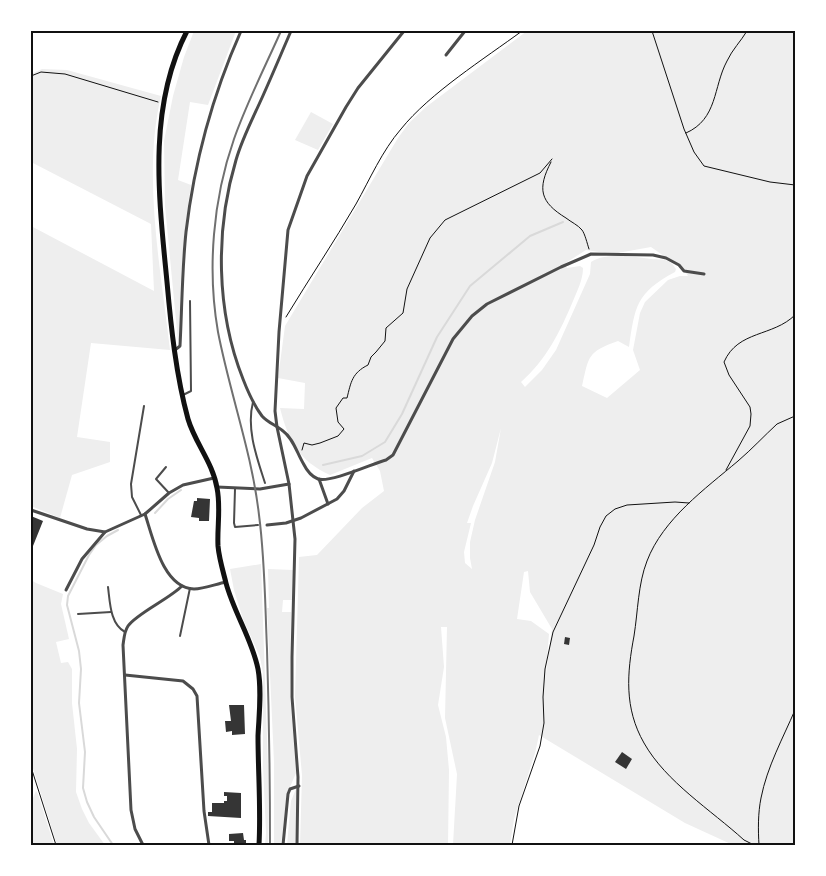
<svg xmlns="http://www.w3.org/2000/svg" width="826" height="876" font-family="Georgia,serif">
<rect width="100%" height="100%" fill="#fff"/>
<g fill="#eee" fill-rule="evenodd">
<path d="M194,31H236L208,105L190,102L178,180L191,185C183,236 179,287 180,339L178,341L165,206L164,141L173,96L184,57Z"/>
<path d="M527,31H795V845H733L685,823L539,735L535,753L514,819L510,845H453L457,774L445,718L447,627H441L444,667L438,705L446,737L449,770L448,845H300L302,775L295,697L299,557L317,555L362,508L384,491L380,471L372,458L330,475C299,461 288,440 280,408L304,409L305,383L278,378L285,326L398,138L409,123L426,107ZM651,247L684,270L688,276H680L668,280L645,302L640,313L633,350L640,370L607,398L582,386C589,356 587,352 618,341L629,347C635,306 636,293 675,272L676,269C674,267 674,265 671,263C665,258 658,260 651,259C635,257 605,252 591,262L590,274L556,350L542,370L525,387L521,382C546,360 560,332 573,301C577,291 583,280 583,268L580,266L567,268L564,264L586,250L612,254ZM501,428L495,462L475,520L470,542V558L472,569L465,563L464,552L471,523H467L473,506L492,463ZM528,571L530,592L552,629L545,681L549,634L531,621L517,619L524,572Z"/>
<path d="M42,69L67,70L161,96C142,176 161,270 170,350L91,343L77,437L110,442V462L72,475L60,518L31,506V241L33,230L31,226L154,291L151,224L31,162V74Z"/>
<polygon points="311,112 333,124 318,150 295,140"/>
<polygon points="261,564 268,767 268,845 265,845 266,833 263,766 263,673 260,657 243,619 234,590 230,569"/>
<polygon points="268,569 293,570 292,600 283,600 282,612 291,612 290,693 296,773 290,787 287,792 281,845 274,845 274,762 267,608 269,608"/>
<polygon points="31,580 36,583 63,594 61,604 69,639 56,642 61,663 68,662 72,669 72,703 77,749 76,792 82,809 89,823 105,845 57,845 31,762"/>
<polygon points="296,789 296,845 287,845 291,801"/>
<polygon points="36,791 38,794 54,845 31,845 31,803"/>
</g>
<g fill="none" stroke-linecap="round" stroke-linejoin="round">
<g stroke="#d9d9d9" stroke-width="2">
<polyline points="323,465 362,456 385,442 402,414 437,337 470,286 530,236 563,222"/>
<polyline points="155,513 168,499 181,490"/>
<polyline points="113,845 94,817 87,802 83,788 85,752 79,703 81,669 79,651 67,605 68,596 89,555 96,545 107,536 118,530"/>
</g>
</g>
<g fill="#353535">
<polygon points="197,498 210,499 209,521 199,521 199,518 191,517 194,501 197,501"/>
<polygon points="31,516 43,521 33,546 31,545"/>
<polygon points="565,637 570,638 569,645 564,644"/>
<polygon points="229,705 244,705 245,734 232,735 232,731 226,732 225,721 231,721"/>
<polygon points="622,752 632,759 626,769 615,762"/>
<polygon points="224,792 241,793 241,818 208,816 208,812 212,812 212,803 224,803 224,801 227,801 227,796 224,796"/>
<polygon points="243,833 244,840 246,840 246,845 234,845 234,841 229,841 229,834"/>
</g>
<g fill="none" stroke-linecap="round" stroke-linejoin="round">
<g stroke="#111" stroke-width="1">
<polyline points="652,31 684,129 694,152 704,166 770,182 795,185"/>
<polyline points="31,76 41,72 65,74 158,102"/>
<path d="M686,133C718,119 713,87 727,61C732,50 741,41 747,31"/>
<path d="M551,162C537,189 540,202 566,218C571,222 578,225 582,230C585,234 587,243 589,249"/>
<path d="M286,317C309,279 334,242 356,204C370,179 382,151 401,129C430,93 484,59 522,31"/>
<path d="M302,450L304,443L312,445L320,443L338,436L344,429L338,422L336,408L343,398H347C351,382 352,373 368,365L371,357L376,352L385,341L386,328L403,313L407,289L430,238L445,220L540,173L552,159"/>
<path d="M726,470L750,426L751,414L750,407L729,375L724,362C738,330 773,337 795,315"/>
<polyline points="31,767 56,845"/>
<polyline points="512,845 519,806 540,746 544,723 543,697 545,669 553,632 594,545 600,527 606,516 615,509 627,505 675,502 689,503"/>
<path d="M754,845L744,840C711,810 666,782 644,743C624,708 627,673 634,636C638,611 638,584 647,561C663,519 705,489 738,461C752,449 764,436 777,424L795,416"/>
<path d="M759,845C758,829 758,813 761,798C767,767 783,738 795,710"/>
</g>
<g stroke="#4c4c4c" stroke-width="2">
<polyline points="183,395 191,391 190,301"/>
<path d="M253,402C246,429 257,458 265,483"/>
<polyline points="166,467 156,479 169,493"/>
<polyline points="235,489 234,523 235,527 258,525"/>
<polyline points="141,515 132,497 131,484 144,406"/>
<path d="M108,587C110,602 110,624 125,632"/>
<polyline points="78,614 111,612"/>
<polyline points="180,636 190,588"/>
</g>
<g stroke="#4c4c4c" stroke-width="3">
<path d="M291,31C281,54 271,78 261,100C252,120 242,139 236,160C215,230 216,311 243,379C248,392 253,404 262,416C268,423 276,425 283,431C293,438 297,453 303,463C306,469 310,476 318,479C330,483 372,464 386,460L393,455L453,339L472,316L487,304L561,267L591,254L653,255L666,258L679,265L684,271L704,274"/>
<polyline points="446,55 465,31"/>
<path d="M175,350L180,346C182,308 182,270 186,232C194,164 213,94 241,31"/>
<polyline points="319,479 328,504"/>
<polyline points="217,487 260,489 289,484"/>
<polyline points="31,510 87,529 105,532 145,514 169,493 183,485 214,478"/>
<path d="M145,514C153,538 163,588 194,589C204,589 216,584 226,582"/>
<polyline points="267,525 286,523 301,518 337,499 344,491 354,471"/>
<polyline points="66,590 82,559 105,532"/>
<polyline points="125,675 183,681 193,689 197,696 204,811 209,845"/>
<path d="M143,845L135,829L131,810L123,645C124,639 124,632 128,626C136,614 169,599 182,586"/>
<polyline points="283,845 288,794 290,789 299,786"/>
<polyline points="297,845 298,777 292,697 292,657 295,539 289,484 277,427 275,411 279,332 288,230 307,176 346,107 358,88 404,31"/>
</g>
<path stroke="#111" stroke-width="5" d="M187,31C147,108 159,199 167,282C171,327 176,375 188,419C195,443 213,463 217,488C221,507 217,527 218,546C219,558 223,571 226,583C234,613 252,639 258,669C262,691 259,714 258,736C258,772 261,808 259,845"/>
<path stroke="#707070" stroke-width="2" d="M270,845C270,779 269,714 267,649C265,604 265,560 259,515C252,453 230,394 218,332C207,269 213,199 234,139C247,102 265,67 281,31"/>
</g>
<rect width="826" height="876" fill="none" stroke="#ffffff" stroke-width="65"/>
<rect x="32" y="32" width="762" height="812" fill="none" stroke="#111" stroke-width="2"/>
</svg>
